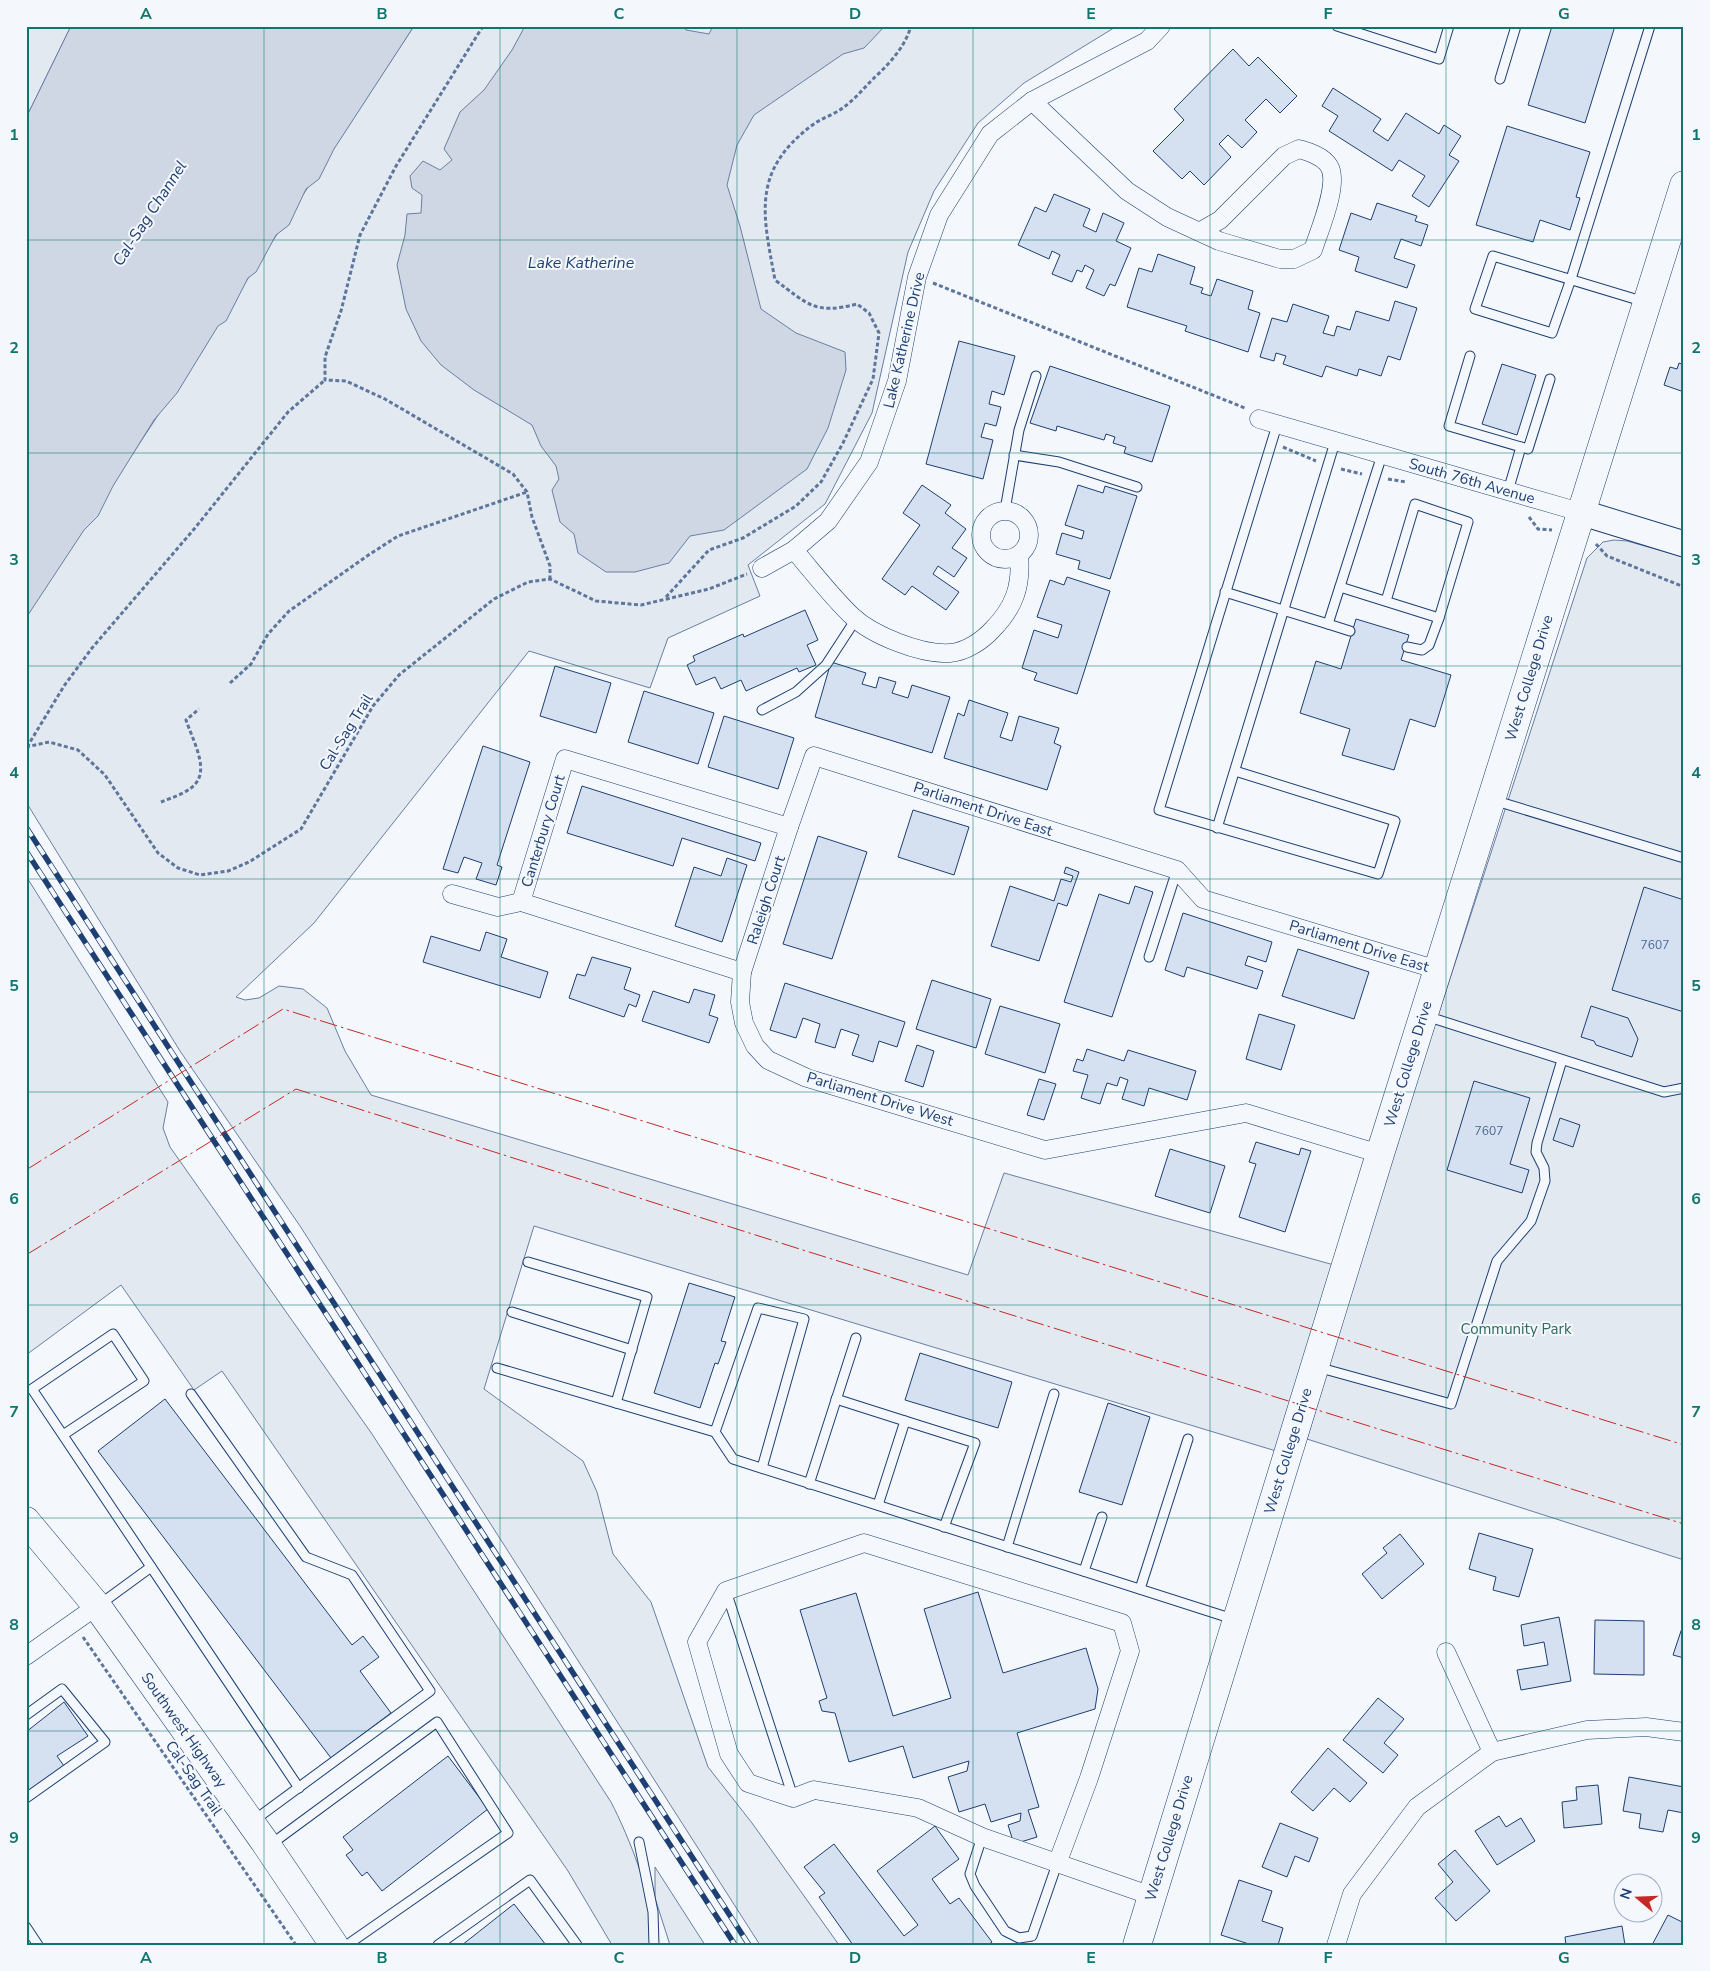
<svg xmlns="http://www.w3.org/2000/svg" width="1710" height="1971" font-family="'Nunito Sans',sans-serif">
<rect width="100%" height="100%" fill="#f4f7fb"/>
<g fill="#e3e9f0" stroke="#687fa3">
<polygon points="26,26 71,26 26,118"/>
<polygon points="414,26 1117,26 1024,83 978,123 934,191 908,252 872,413 825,504 748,565 760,596 668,638 650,688 529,651 314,923 236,997 245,1000 259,998 279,986 303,989 327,1008 345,1051 371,1095 968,1275 1004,1173 1334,1265 1276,1451 534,1226 484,1389 583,1461 597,1492 613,1554 651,1602 708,1767 752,1823 839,1945 760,1945 300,1226 180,1051 26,802 26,616"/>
<polygon points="1614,540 1627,541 1684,557 1684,1560 1307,1439 1388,1169 1587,558 1603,542"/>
<path d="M26,876L168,1102L163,1128L170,1147L372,1434L611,1802C627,1833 661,1911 649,1945H612L568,1871L222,1371L194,1390L121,1285L26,1355Z"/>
<polygon points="655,1867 705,1945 670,1945 655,1898"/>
</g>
<g fill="#cfd7e4" stroke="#687fa3">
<polygon points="71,26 414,26 334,149 319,179 306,189 289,225 276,235 256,272 248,278 226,321 218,326 177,393 154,420 113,486 98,516 84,530 26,618 26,118"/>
<polygon points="525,26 684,26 686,30 709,34 713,26 885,26 864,48 843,54 754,115 737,145 727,185 740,226 761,309 796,333 845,352 846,370 828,428 807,469 724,530 690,536 669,563 635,572 606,572 578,553 574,534 560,522 552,490 559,479 556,466 541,446 532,425 474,390 441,365 421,341 406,309 397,265 405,235 407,214 421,213 422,195 412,188 410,176 423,161 440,170 452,160 444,149 460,112 484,90 512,50"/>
</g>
<g fill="#d5e0f0" stroke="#1d3f73">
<polygon points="1552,26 1615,26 1585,123 1528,105"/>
<polygon points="1233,49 1249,66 1258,57 1297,96 1280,113 1266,99 1245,120 1257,132 1242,148 1228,135 1219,144 1231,157 1204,185 1190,171 1182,179 1153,151 1184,120 1174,109"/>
<polygon points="1333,88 1381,119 1373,131 1388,141 1406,113 1439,134 1444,125 1461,136 1449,155 1459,161 1429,207 1412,196 1425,176 1399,160 1392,171 1329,131 1338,116 1322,106"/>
<polygon points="1507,126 1590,152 1576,197 1580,198 1570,230 1540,220 1533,242 1476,225"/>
<polygon points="1054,194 1090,209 1083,226 1096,232 1103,213 1124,223 1116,241 1131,248 1115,286 1110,284 1104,296 1086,288 1094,270 1085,265 1082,272 1077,270 1072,282 1052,274 1060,255 1052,251 1049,259 1018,245 1035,207 1046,212"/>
<polygon points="1377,203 1417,216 1415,221 1428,225 1421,246 1401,239 1394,258 1415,265 1407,288 1355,271 1359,257 1339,250 1351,213 1371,220"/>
<polygon points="1158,254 1195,267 1190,284 1203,288 1201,293 1211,296 1217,279 1253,291 1248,309 1260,313 1248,352 1185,331 1187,326 1127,307 1139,268 1152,272"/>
<polygon points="1395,301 1417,308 1400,360 1388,356 1381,376 1359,369 1357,376 1326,366 1322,377 1283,364 1286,356 1276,353 1274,361 1260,357 1272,318 1287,322 1293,304 1329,316 1323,333 1334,336 1337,326 1350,330 1356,311 1389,321"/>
<polygon points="959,341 1015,356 1004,395 992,391 989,404 1001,407 996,426 985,423 981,437 993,440 983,479 926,464"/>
<polygon points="1679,363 1684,365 1684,392 1664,385 1670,367 1677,369"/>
<polygon points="1502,364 1536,375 1517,435 1482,424"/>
<polygon points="1050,366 1170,406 1152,462 1124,453 1126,447 1113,443 1115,437 1106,434 1104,440 1057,426 1056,431 1030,423"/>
<polygon points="922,485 951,505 945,513 966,529 952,548 967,558 954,577 938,566 933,574 959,592 946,610 912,586 905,595 882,579 920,525 903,513"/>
<polygon points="1078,485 1103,493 1105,486 1137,496 1110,579 1078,569 1080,561 1056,554 1062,533 1082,539 1084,531 1065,525"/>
<polygon points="1067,577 1110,591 1077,694 1034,680 1037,673 1022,668 1034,630 1058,638 1062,625 1037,617 1050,580 1064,585"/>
<polygon points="805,610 818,640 807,645 816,665 799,672 797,668 746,691 741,680 721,689 715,677 696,685 687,665 695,661 693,656 743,634 744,637"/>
<polygon points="1356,619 1409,635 1401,660 1451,675 1435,727 1410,719 1394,770 1342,755 1350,729 1300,713 1316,661 1341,669"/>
<polygon points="831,662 866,673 862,684 876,688 879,677 896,682 892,693 908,698 912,685 950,697 932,753 815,717"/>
<polygon points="555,666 611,683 596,733 540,716"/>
<polygon points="644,691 714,713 698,764 628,742"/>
<polygon points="969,700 1008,713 1000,737 1012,741 1019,716 1059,728 1054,743 1061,746 1047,790 944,758 958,713 964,716"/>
<polygon points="724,716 794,738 778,789 708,767"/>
<polygon points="483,746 530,762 497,865 502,867 496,885 476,879 482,863 464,857 458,873 443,869"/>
<polygon points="582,786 761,843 755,861 682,838 673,866 567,833"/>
<polygon points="913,810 969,827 954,875 898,857"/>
<polygon points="818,836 867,852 832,959 783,944"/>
<polygon points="727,858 747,865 722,942 675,926 694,867 721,876"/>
<polygon points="1066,867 1079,872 1067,906 1058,903 1039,961 991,946 1010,886 1054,901 1061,879 1071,882 1073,876 1064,873"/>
<polygon points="1135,886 1153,892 1112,1017 1064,1002 1099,894 1129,904"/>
<polygon points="1644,887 1684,900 1684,1012 1612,990"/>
<polygon points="1183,913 1272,942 1266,962 1248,956 1245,965 1263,971 1257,989 1187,967 1184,977 1165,970"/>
<polygon points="486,932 507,939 501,957 548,972 540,998 423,962 431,936 480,951"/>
<polygon points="1298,949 1369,972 1354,1019 1282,996"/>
<polygon points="592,957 631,968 624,989 640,995 636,1007 629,1004 624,1017 569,998 577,974 585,976"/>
<polygon points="932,980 991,999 976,1048 916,1029"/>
<polygon points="785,983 905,1022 897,1047 879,1041 873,1062 852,1055 859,1035 841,1029 835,1048 815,1042 820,1024 803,1018 796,1038 770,1030"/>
<polygon points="694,989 715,995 709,1015 718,1018 709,1043 642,1021 653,991 689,1003"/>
<polygon points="1000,1006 1060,1024 1045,1073 985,1054"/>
<polygon points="1591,1006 1628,1018 1638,1039 1632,1057 1596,1045 1594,1041 1581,1037"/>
<polygon points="1259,1014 1295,1025 1281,1070 1246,1059"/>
<polygon points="917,1045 934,1051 923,1087 905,1081"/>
<polygon points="1087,1049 1124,1061 1128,1050 1196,1071 1187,1100 1149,1088 1144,1106 1122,1099 1128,1080 1120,1077 1117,1086 1107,1083 1100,1104 1081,1098 1088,1075 1073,1071 1077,1059 1083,1061"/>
<polygon points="1039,1079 1056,1084 1044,1120 1027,1115"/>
<polygon points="1474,1081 1530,1098 1510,1164 1529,1170 1522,1193 1447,1170"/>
<polygon points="1560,1118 1580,1125 1573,1147 1553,1140"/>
<polygon points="1256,1142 1299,1155 1301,1148 1311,1151 1285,1232 1239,1217 1256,1164 1249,1162"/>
<polygon points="1170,1149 1225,1166 1210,1213 1155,1196"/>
<polygon points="689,1283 735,1297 721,1341 726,1342 718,1364 715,1363 700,1408 654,1393"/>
<polygon points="920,1353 1012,1382 998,1428 905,1400"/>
<polygon points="165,1399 352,1645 363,1636 379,1657 360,1671 391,1713 331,1758 98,1451"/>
<polygon points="1108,1403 1150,1417 1122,1505 1079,1492"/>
<polygon points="1479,1533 1533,1549 1519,1597 1493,1590 1496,1577 1469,1569"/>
<polygon points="1400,1534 1424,1564 1382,1599 1362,1574 1387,1553 1383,1548"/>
<polygon points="978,1592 1003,1673 1086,1648 1098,1689 1095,1709 1017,1733 1039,1807 1028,1810 1037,1837 1014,1844 1008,1825 1020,1821 1021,1813 991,1822 985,1804 959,1812 948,1777 967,1771 969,1761 913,1778 903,1746 849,1762 835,1713 822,1711 819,1701 827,1698 800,1610 856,1593 893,1716 951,1698 924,1609"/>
<polygon points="1559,1617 1571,1681 1521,1690 1517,1670 1548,1665 1544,1642 1524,1646 1521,1625"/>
<polygon points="1595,1620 1644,1621 1644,1675 1594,1674"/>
<polygon points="1682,1628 1684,1628 1684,1658 1673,1655"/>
<polygon points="1378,1698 1404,1719 1384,1743 1398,1755 1383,1773 1343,1740"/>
<polygon points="64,1702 88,1736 57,1756 66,1769 26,1798 26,1732"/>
<polygon points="1328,1748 1367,1783 1350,1802 1334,1788 1313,1811 1291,1792"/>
<polygon points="448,1756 488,1809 382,1891 367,1872 362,1876 346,1855 353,1850 343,1837"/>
<polygon points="1629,1777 1684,1787 1684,1813 1668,1810 1663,1832 1639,1828 1641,1814 1623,1811"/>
<polygon points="1598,1785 1602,1824 1564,1828 1562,1802 1577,1800 1576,1787"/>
<polygon points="1499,1816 1506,1827 1521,1818 1535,1841 1497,1865 1475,1831"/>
<polygon points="1280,1823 1318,1838 1309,1862 1295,1856 1287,1877 1262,1867"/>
<polygon points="935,1826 959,1859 932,1879 950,1904 959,1898 992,1942 988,1945 853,1945 819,1897 825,1893 804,1867 834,1844 904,1936 918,1925 877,1871"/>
<polygon points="1455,1850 1490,1891 1456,1921 1435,1898 1453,1882 1438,1864"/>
<polygon points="1239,1880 1272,1891 1262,1921 1283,1928 1278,1945 1252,1945 1221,1935"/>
<polygon points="514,1904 546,1945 462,1945"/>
<polygon points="1668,1915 1684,1923 1684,1945 1652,1945"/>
<polygon points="1622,1926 1625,1945 1566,1945 1565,1937"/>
</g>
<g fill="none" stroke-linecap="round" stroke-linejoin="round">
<defs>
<g id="lane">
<polyline points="1337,26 1439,59 1449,26"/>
<polyline points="1500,79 1516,26"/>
<polyline points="1645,302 1493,256 1475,309 1552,333 1571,279 1650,26"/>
<polyline points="1470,356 1449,426 1528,449 1550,379"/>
<polyline points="1014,455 1059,462 1137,487"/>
<polyline points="1508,491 1521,447"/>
<polyline points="1005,510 1019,430 1036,376"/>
<polyline points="1340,587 1439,618 1468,522 1415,504 1386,601"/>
<polyline points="1225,592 1328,624 1382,455"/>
<polyline points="1328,624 1350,631"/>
<polyline points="1407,647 1422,650 1429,645 1439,618"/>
<polyline points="762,710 796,692 826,665 856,619"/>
<polyline points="1235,771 1395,821 1378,874 1159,810 1277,425"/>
<polyline points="1493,800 1684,858"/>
<polyline points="1217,828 1335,442"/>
<polyline points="1149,957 1177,870"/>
<polyline points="1426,1016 1664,1092 1684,1088"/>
<polyline points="528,1262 647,1297 616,1403"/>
<polyline points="512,1312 632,1350"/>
<polyline points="1317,1367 1451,1404 1497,1261 1531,1221 1545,1181 1544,1168 1536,1152 1537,1143 1562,1060"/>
<polyline points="497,1368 715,1432 733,1459 1233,1619"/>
<polyline points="191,1394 306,1557 352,1575 430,1691 253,1821"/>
<polyline points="836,1399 905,1421 878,1505"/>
<polyline points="905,1421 975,1443 944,1527"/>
<polyline points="715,1432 758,1308 804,1319 762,1468"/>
<polyline points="63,1435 144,1381 113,1334 32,1389 299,1788"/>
<polyline points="809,1484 856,1338"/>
<polyline points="1007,1547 1054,1394"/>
<polyline points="1084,1571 1102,1517"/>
<polyline points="1140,1589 1188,1439"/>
<polyline points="726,1591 793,1797"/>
<polyline points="99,1605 151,1567"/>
<polyline points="26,1715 62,1689 105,1742 26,1798"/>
<polyline points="982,1837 970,1874 975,1886 1005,1931 1019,1938 1032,1936 1057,1864"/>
<polyline points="639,1842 653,1912 654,1945"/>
<polyline points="270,1845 437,1722 508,1833 347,1945"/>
<polyline points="26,1927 38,1945"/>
<polyline points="438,1945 530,1880 577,1945"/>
</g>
<g id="street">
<path d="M1032,101L1127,191L1167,217L1219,241L1280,259H1294L1313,250C1319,231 1340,183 1329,166C1323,156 1309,152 1299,149L1284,156L1220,220L1199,232"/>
<polyline points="1259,419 1580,512"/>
<circle cx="1005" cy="535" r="24"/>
<path d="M794,550C813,572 831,596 852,616C872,635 921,655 950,653C965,652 982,641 992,630C1014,608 1022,586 1019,555"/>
<polyline points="762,568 794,550 828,521 869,462 897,381 917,277 939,215 990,134 1032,101 1147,41 1161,26"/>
<polyline points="789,827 742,972 740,1002 744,1023 755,1046 768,1060 807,1078 1045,1150 1246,1113 1380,1154"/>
<polyline points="452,894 498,907 521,902 742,972"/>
<polyline points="521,902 565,759 789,827 814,756 1177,870 1203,899 1438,970"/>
<polyline points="1446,1652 1492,1752"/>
<polyline points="26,1656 97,1606"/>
<polyline points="1057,1864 1089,1778 1130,1651 1122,1623 864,1543 726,1591 697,1642 729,1754 748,1783 793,1798 814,1790 918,1808 982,1837 1152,1896"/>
<polyline points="1336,1945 1352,1894 1417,1807 1492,1752 1587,1730 1646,1727 1684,1732"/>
</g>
<polyline id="secondary" points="1580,512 1684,544"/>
<g id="primary">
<polyline points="26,1521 97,1606 264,1841 334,1945"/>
<polyline points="1137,1945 1380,1154 1684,185"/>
</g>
</defs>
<use href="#lane" stroke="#1d3f73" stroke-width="11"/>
<use href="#street" stroke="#1d3f73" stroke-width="19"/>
<use href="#secondary" stroke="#1d3f73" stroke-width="27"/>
<use href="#primary" stroke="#1d3f73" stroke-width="29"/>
<g stroke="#5e769c" stroke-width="3" stroke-dasharray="4 2.5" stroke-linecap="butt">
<polyline points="483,26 396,166 360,235 341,311 325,357 325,380 346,381 385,399 513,474 527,492 532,517 550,566 550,579"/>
<polyline points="933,283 1245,408"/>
<polyline points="1283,447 1316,461"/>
<polyline points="1341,469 1362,474"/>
<polyline points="1388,479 1406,482"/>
<polyline points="1529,517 1538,529 1552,530"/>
<polyline points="1596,544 1607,556 1684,587"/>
<path d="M666,597L709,550L743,538L796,506L821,482L843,443L873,379L879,333L869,313L857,304C814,315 808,304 775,280C763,215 751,172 811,126C821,118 834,115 844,107C855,99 864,88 874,78C890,63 905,47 911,26"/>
<polyline points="230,683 251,664 268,634 289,611 370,554 398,536 527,492"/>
<polyline points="26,747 49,742 78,750 105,775 158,853 178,868 200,875 228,871 249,862 301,829 373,706 399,675 494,599 528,582 550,579 596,601 641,605 709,589 747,574"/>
<polyline points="27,747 64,686 92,648 195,528 288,412 325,380"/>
<path d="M161,802C173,797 192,792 198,780C207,764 191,736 186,720L199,709"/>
<polyline points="83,1637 296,1945"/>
</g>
<use href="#lane" stroke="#f4f7fb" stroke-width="9"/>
<use href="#street" stroke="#f4f7fb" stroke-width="18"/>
<use href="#secondary" stroke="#f4f7fb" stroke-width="25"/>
<use href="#primary" stroke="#f4f7fb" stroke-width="28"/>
<defs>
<g id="rail">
<polyline points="26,827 749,1945"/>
<polyline points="26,851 735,1945"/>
</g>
</defs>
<use href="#rail" stroke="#1d3f73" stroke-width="5.5"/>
<use href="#rail" stroke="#f4f7fb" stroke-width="4" stroke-dasharray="11" stroke-linecap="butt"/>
<g stroke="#c62828" stroke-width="1" stroke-dasharray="18 4 2.5 4" stroke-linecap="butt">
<polyline points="26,1170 283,1009 1684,1445"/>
<polyline points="26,1255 296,1089 806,1251 1684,1524"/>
</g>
</g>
<path fill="none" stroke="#0f766e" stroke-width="1" stroke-opacity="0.55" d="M264,26V1945M500,26V1945M737,26V1945M973,26V1945M1210,26V1945M1446,26V1945M26,240H1684M26,453H1684M26,666H1684M26,879H1684M26,1092H1684M26,1305H1684M26,1518H1684M26,1731H1684"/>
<g text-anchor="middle" stroke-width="4" stroke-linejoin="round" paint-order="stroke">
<g font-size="12" fill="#4b6792">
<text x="1655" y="949">7607</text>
<text x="1489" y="1135">7607</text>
</g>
<g font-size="15" fill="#1d3f73" stroke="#f4f7fb">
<text transform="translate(904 340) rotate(-77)" y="5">Lake Katherine Drive</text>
<text transform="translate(1472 481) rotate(16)" y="5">South 76th Avenue</text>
<text transform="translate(1529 678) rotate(-73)" y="5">West College Drive</text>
<text transform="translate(346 732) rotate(-58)" y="5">Cal-Sag Trail</text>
<text transform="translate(983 809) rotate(18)" y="5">Parliament Drive East</text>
<text transform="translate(543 831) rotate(-73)" y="5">Canterbury Court</text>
<text transform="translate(766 900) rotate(-72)" y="5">Raleigh Court</text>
<text transform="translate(1359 946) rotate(17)" y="5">Parliament Drive East</text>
<text transform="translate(1408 1064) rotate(-73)" y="5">West College Drive</text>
<text transform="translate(880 1099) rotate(17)" y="5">Parliament Drive West</text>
<text transform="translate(1288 1451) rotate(-73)" y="5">West College Drive</text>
<text transform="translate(184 1730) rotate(55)" y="5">Southwest Highway</text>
<text transform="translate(194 1778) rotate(55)" y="5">Cal-Sag Trail</text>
<text transform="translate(1169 1838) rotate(-73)" y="5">West College Drive</text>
</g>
<g font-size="15" fill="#2c6c60" stroke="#f4f7fb">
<text x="1516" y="1334">Community Park</text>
</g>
<g font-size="16" font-style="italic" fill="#1d3f73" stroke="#f4f7fb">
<text transform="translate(149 213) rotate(-57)" y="6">Cal-Sag Channel</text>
<text x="581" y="268">Lake Katherine</text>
</g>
</g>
<rect width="1710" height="1971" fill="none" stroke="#f4f7fb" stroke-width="55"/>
<g transform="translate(1638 1898) rotate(289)"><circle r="24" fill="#f4f7fb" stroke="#9eadc5"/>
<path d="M0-4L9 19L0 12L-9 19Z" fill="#c62828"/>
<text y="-8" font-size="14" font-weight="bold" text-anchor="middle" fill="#1d3f73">N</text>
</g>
<rect x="28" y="28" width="1654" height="1916" fill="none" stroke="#0f766e" stroke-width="2"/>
<g font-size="16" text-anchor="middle" font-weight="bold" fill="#0f766e">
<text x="146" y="19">A</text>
<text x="382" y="19">B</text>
<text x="619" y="19">C</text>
<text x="855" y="19">D</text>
<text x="1091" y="19">E</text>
<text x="1328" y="19">F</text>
<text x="1564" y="19">G</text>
<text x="14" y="140">1</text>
<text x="1696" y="140">1</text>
<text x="14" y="353">2</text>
<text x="1696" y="353">2</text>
<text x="14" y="565">3</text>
<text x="1696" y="565">3</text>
<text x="14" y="778">4</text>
<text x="1696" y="778">4</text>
<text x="14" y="991">5</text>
<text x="1696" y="991">5</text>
<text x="14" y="1204">6</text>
<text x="1696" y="1204">6</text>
<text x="14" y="1417">7</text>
<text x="1696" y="1417">7</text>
<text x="14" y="1630">8</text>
<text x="1696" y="1630">8</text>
<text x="14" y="1843">9</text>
<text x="1696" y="1843">9</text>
<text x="146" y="1963">A</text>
<text x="382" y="1963">B</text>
<text x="619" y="1963">C</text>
<text x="855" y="1963">D</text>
<text x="1091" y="1963">E</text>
<text x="1328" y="1963">F</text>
<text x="1564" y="1963">G</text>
</g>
</svg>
